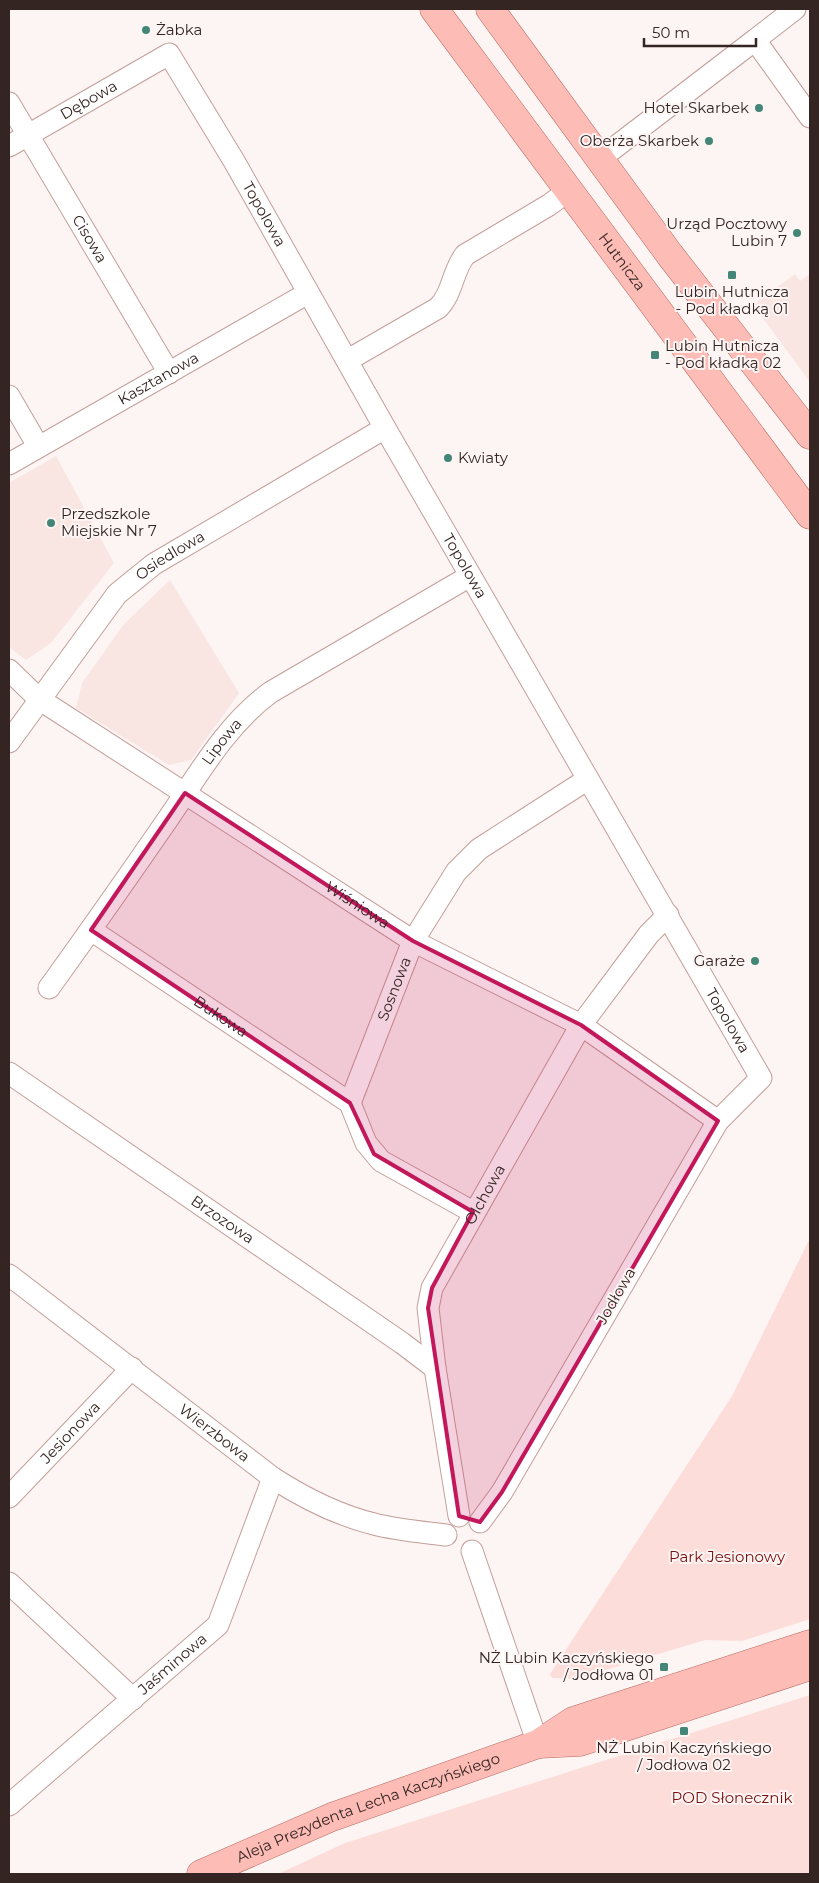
<svg xmlns="http://www.w3.org/2000/svg" width="819" height="1883" font-family="Montserrat,sans-serif">
<rect width="100%" height="100%" fill="#fdf5f4"/>
<g fill="#f9e6e3">
<polygon points="795,274 800,281 810,274 810,382 753,305"/>
<polygon points="56,456 114,563 51,643 26,660 9,647 9,483"/>
<polygon points="170,580 239,693 191,760 169,765 76,708 82,683 124,624"/>
</g>
<g fill="#fdddd9">
<polygon points="810,1238 810,1619 742,1641 705,1640 576,1679 552,1678 550,1674 732,1396"/>
<polygon points="810,1695 810,1874 278,1874 345,1843"/>
</g>
<g fill="none" stroke-linecap="round" stroke-linejoin="round">
<defs>
<g id="minor">
<polyline points="795,9 755,40 810,117"/>
<path id="s1" d="M9,103L169,373"/>
<path id="s2" d="M9,146L169,54L234,161L385,428L761,1078L718,1121L502,1492L480,1522"/>
<polyline points="601,158 755,40"/>
<path d="M348,360L438,308C453,293 452,272 465,255L549,205L568,191"/>
<polyline points="9,396 38,446"/>
<path id="s3" d="M9,464L308,293"/>
<path id="s4" d="M9,670L39,699L413,941L581,1025L718,1121"/>
<path id="s5" d="M9,742L117,594L154,564L385,428"/>
<path id="s6" d="M91,930L350,1103"/>
<path id="s7" d="M49,988C90,931 130,874 170,816C199,773 228,723 271,692L470,576"/>
<path id="s8" d="M9,1073L402,1343L435,1368"/>
<path id="s9" d="M473,1212L381,1161L366,1143L350,1103L413,941L456,872L479,849L588,779"/>
<path id="s10" d="M9,1275L273,1478C304,1498 337,1515 374,1524C397,1530 422,1532 446,1535"/>
<path id="s11" d="M9,1497L132,1368"/>
<path id="s12" d="M459,1516L435,1368L428,1308L432,1288L581,1025L649,934L668,915"/>
<polyline points="472,1551 538,1744"/>
<polyline points="9,1583 133,1699"/>
<path id="s13" d="M9,1805L218,1625L273,1478"/>
</g>
<g id="major">
<path id="s14" d="M434,9L810,515"/>
<polyline points="490,9 670,255 810,435"/>
<polyline points="539,1744 580,1742 810,1666"/>
<path id="s15" d="M201,1874L332,1817L538,1744L573,1721L810,1644"/>
</g>
</defs>
<use href="#minor" stroke="#c39e99" stroke-width="23"/>
<use href="#major" stroke="#b66b61" stroke-width="29"/>
<use href="#minor" stroke="#fff" stroke-width="21"/>
<use href="#major" stroke="#fdbcb5" stroke-width="28"/>
</g>
<path fill="#c2185b" fill-opacity="0.2" stroke="#c2185b" stroke-width="4" stroke-linejoin="round" d="M185,793L413,941L581,1025L718,1121L502,1492L480,1522L459,1516L428,1308L432,1288L473,1212L374,1154L350,1103L91,930Z"/>
<g fill="#438577" stroke="#fdf5f4" stroke-width="2">
<circle cx="146" cy="30" r="5"/>
<circle cx="759" cy="108" r="5"/>
<circle cx="709" cy="141" r="5"/>
<circle cx="797" cy="233" r="5"/>
<rect x="727" y="270" width="10" height="10" rx="2.5"/>
<rect x="650" y="350" width="10" height="10" rx="2.5"/>
<circle cx="448" cy="458" r="5"/>
<circle cx="51" cy="523" r="5"/>
<circle cx="755" cy="961" r="5"/>
<rect x="659" y="1662" width="10" height="10" rx="2.5"/>
<rect x="679" y="1726" width="10" height="10" rx="2.5"/>
</g>
<g text-anchor="middle" stroke-width="4" stroke-linejoin="round" paint-order="stroke">
<g font-size="15" fill="#342523" stroke="#fdf5f4" text-anchor="end">
<text x="156" y="35" text-anchor="start">Żabka</text>
<text x="749" y="113">Hotel Skarbek</text>
<text x="699" y="146">Oberża Skarbek</text>
<text x="787" y="229">Urząd Pocztowy<tspan x="787" dy="17">Lubin 7</tspan></text>
<text x="732" y="297" text-anchor="middle">Lubin Hutnicza<tspan x="732" dy="17">- Pod kładką 01</tspan></text>
<text x="665" y="351" text-anchor="start">Lubin Hutnicza<tspan x="665" dy="17">- Pod kładką 02</tspan></text>
<text x="458" y="463" text-anchor="start">Kwiaty</text>
<text x="61" y="519" text-anchor="start">Przedszkole<tspan x="61" dy="17">Miejskie Nr 7</tspan></text>
<text x="745" y="966">Garaże</text>
<text x="654" y="1663">NŻ Lubin Kaczyńskiego<tspan x="654" dy="17">/ Jodłowa 01</tspan></text>
<text x="684" y="1753" text-anchor="middle">NŻ Lubin Kaczyńskiego<tspan x="684" dy="17">/ Jodłowa 02</tspan></text>
</g>
<g font-size="15" fill="#342523" stroke="#fdf5f4">
<text dy="5" stroke="none"><textPath href="#s2" startOffset="92">Dębowa</textPath></text>
<text dy="5" stroke="none"><textPath href="#s2" startOffset="371">Topolowa</textPath></text>
<text dy="5" stroke="none"><textPath href="#s1" startOffset="158">Cisowa</textPath></text>
<text dy="5" stroke="none"><textPath href="#s14" startOffset="315">Hutnicza</textPath></text>
<text dy="5" stroke="none"><textPath href="#s3" startOffset="172">Kasztanowa</textPath></text>
<text dy="5" stroke="none"><textPath href="#s5" startOffset="249">Osiedlowa</textPath></text>
<text dy="5" stroke="none"><textPath href="#s2" startOffset="776">Topolowa</textPath></text>
<text dy="5" stroke="none"><textPath href="#s7" startOffset="301">Lipowa</textPath></text>
<text dy="5" stroke="none"><textPath href="#s4" startOffset="421">Wiśniowa</textPath></text>
<text dy="5" stroke="none"><textPath href="#s9" startOffset="294">Sosnowa</textPath></text>
<text dy="5" stroke="none"><textPath href="#s6" startOffset="156">Bukowa</textPath></text>
<text dy="5" stroke="none"><textPath href="#s2" startOffset="1301">Topolowa</textPath></text>
<text dy="5" stroke="none"><textPath href="#s12" startOffset="338">Olchowa</textPath></text>
<text dy="5" stroke="none"><textPath href="#s8" startOffset="259">Brzozowa</textPath></text>
<text transform="translate(616 1296) rotate(-60)" y="5">Jodłowa</text>
<text dy="5" stroke="none"><textPath href="#s11" startOffset="89">Jesionowa</textPath></text>
<text dy="5" stroke="none"><textPath href="#s10" startOffset="259">Wierzbowa</textPath></text>
<text dy="5" stroke="none"><textPath href="#s13" startOffset="216">Jaśminowa</textPath></text>
<text dy="5" stroke="none"><textPath href="#s15" startOffset="180">Aleja Prezydenta Lecha Kaczyńskiego</textPath></text>
</g>
<g font-size="15" fill="#790f0f" stroke="#fdf5f4">
<text x="727" y="1562">Park Jesionowy</text>
<text x="732" y="1803">POD Słonecznik</text>
</g>
</g>
<rect width="819" height="1883" fill="none" stroke="#342523" stroke-width="20"/>
<path d="M644 38v8h112v-8" fill="none" stroke="#342523" stroke-width="2.5"/>
<text x="652" y="38" font-size="15" fill="#342523" stroke="#fdf5f4" stroke-width="4" paint-order="stroke">50 m</text>
</svg>
